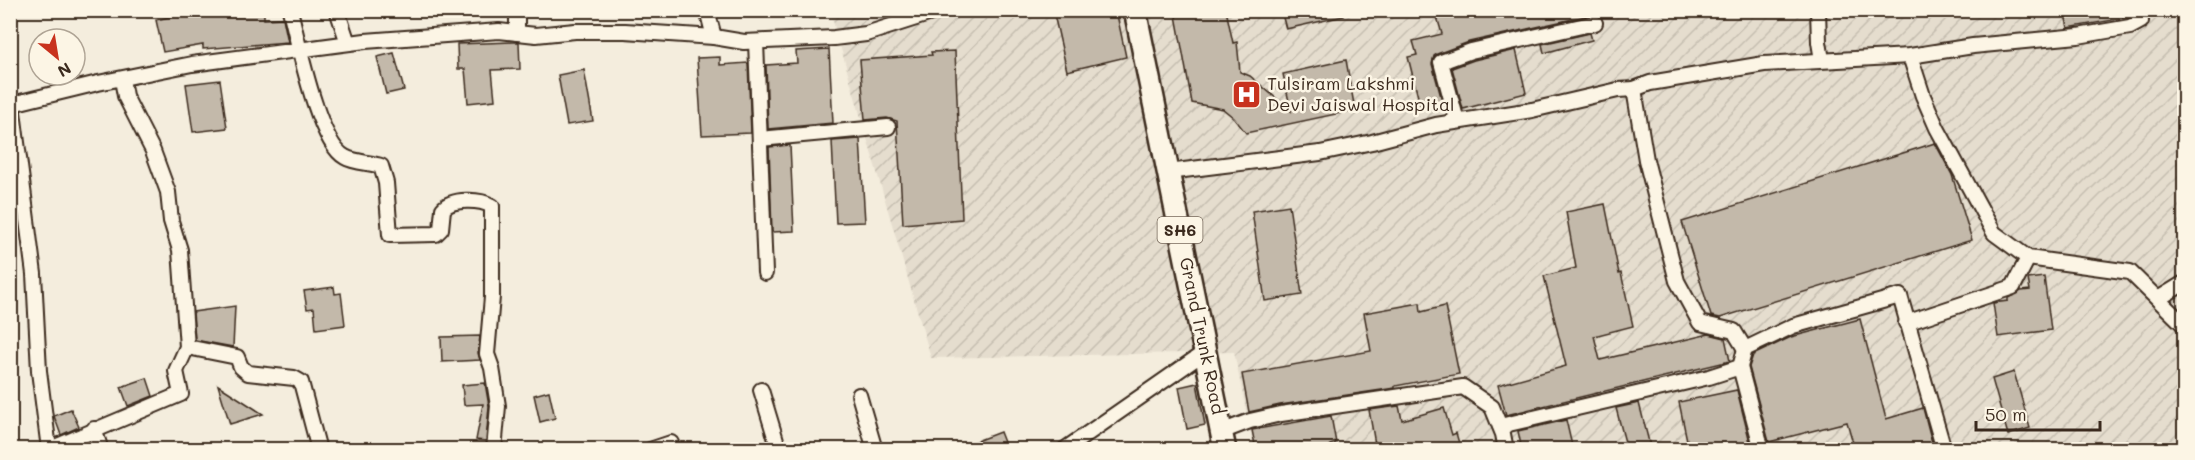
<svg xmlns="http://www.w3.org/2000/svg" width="2195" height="460" font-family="Mali,sans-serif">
<defs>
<pattern id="industrial-furrows" width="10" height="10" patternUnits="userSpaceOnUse" patternTransform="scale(1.5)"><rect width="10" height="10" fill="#e5ddce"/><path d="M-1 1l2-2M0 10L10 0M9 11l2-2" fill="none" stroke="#c5beb0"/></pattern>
</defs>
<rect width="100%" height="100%" fill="#f4eddd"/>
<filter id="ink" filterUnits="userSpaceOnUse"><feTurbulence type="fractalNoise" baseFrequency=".0167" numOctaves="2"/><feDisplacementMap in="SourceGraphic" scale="12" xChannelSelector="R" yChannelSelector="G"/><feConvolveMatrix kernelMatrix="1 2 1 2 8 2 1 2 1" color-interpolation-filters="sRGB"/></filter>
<g filter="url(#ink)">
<polygon fill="url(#industrial-furrows)" points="830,11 2184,11 2184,449 1254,449 1234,352 931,358"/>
<g fill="#c3b9aa" stroke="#3b2a1e" stroke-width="1.5">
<polygon points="199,10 264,10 264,19 283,18 288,42 203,49 203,45 163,52 156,20"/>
<polygon points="1053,10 1116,10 1126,57 1067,71"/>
<polygon points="1175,10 1226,10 1233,43 1237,42 1240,72 1250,76 1291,111 1283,74 1346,60 1355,110 1246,133 1234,118 1223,109 1192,103"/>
<polygon points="1281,10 1343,10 1344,16 1286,29"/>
<polygon points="1435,10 1584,10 1586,16 1469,42 1437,54 1434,56 1432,64 1443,104 1421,109 1408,57 1417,55 1413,41 1442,34"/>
<polygon points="2064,10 2128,10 2130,17 2068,28"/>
<polygon points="1590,33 1592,40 1544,53 1542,44"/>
<polygon points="513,42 519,42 520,69 492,70 495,100 468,103 465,69 458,69 457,44"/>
<polygon points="829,49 833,123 768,129 766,65 797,63 796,51"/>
<polygon points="1516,50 1526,93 1463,109 1452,68 1474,60"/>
<polygon points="955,51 962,219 903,224 897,121 887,118 865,120 860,60 932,55 931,52"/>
<polygon points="394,53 404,90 386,94 377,57"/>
<polygon points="720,57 720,65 748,63 751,133 702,135 697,58"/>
<polygon points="584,70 593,121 567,125 558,75"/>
<polygon points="220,80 227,128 193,132 186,84"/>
<polygon points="860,139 865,222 836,223 832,141"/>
<polygon points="1935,143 1952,175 1972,240 1720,318 1711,316 1682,222"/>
<polygon points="790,145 794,231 772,232 769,147"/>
<polygon points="1605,204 1619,274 1621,273 1633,326 1594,336 1600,360 1709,334 1725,338 1730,361 1506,415 1498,385 1566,366 1544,276 1576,268 1566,212"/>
<polygon points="1289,205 1302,295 1265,301 1252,211"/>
<polygon points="2044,277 2051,330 1998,337 1993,303 2008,301 2008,298 2021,291 2030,290 2028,279"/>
<polygon points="334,287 335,294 341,293 345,325 316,329 314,308 307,309 304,291"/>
<polygon points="1420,303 1421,312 1445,306 1459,374 1395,386 1395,388 1280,405 1249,412 1242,374 1371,351 1364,313"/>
<polygon points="235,306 233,347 195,340 193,312"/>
<polygon points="1860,319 1886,419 1923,408 1934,450 1855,450 1847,422 1769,442 1749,367 1753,355 1791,337"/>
<polygon points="480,336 478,353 480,360 442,362 441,337"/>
<polygon points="2014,372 2030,428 2008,435 1992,379"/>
<polygon points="147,378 153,396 128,406 121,387"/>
<polygon points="485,383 489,406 486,441 476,440 483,404 464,405 462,385"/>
<polygon points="1197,383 1205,425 1187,429 1179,387"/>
<polygon points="218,385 263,414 230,424"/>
<polygon points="1737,390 1752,450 1689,450 1679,402"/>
<polygon points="549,391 555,418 540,422 534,395"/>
<polygon points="1639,403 1651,450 1627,450 1616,408"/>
<polygon points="1399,406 1402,420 1444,408 1452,435 1456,433 1461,450 1376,450 1369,410"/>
<polygon points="71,409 79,427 61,435 54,416"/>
<polygon points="1331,416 1336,443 1330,445 1331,450 1256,450 1252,430"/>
<polygon points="1566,420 1573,450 1522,450 1518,431"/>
<polygon points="1000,432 1007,450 958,450 958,448"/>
</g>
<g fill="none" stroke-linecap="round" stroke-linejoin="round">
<defs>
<g id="minor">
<path d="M290,10C298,41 318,143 345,157C353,162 371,163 381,166L386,183L390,235L436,234L441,229L443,209C452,198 480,199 492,206V297L487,354L492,368L498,406L494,450"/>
<polyline points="337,10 348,43"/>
<polyline points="517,10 517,33"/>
<polyline points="707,10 714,37"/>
<polyline points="1818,10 1819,42 1822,60"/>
<polyline points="756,42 765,273"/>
<polyline points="1910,56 1923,96 1937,128 1994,233 2028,258 2130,272 2184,325"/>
<polyline points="1634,89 1646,160 1677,281 1700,323 1734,331 1745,349"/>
<polyline points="10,100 12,104 98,83 192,64 365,41 499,31 536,35 575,31 625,31 714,37 744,42 834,38 866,34 941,10"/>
<polyline points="10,105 12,104 34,274 39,371 49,449"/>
<polyline points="1457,121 1441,62 1471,51 1595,23"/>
<polyline points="760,139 888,127"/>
<polyline points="1168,172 1320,153 1372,142 1436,125 1532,110 1618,90 1634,89 1650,83 1764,64 1910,56 1973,46 2078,36 2130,27 2141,21 2137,10"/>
<polyline points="2158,299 2184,283"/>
<polyline points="1906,323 2013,287 2028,258"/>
<polyline points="187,347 237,357 241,367 248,373 294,378 301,382 319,450"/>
<polyline points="1740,367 1745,349 1793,326 1900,296 1944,450"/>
<polyline points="761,390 779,450"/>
<polyline points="859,395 875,450"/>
<polyline points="1500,426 1709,377 1740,367 1762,450"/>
<polyline points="94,429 101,450"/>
<polyline points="1221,432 1250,421 1281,414 1463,387 1492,407 1503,434 1506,450"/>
<polyline points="48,450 181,394 176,371 187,347 180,250 171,221 168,192 153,151 125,96 122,79"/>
<polyline points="650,450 671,443"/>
<polyline points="1064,450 1205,352"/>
</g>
<polyline id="primary" points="1135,10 1225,450"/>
</defs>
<use href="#minor" stroke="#3b2a1e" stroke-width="18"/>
<use href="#primary" stroke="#3b2a1e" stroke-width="26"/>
<use href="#minor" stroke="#fcf5e5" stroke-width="14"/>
<use href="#primary" stroke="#fcf5e5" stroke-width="21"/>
</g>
</g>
<defs>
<symbol id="hospital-square" viewBox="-11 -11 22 22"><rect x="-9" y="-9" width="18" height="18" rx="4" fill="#c8321e" stroke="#fcf5e5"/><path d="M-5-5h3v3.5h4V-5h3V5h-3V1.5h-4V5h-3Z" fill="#fff"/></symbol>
</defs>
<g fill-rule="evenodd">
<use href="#hospital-square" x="1230" y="78" width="33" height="33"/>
</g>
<g text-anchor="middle" stroke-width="5" stroke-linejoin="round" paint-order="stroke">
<rect fill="#fcf5e5" stroke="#75675a" stroke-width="1.5" x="1157.5" y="217" width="45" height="26" rx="4.5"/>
<g font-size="16" font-weight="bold" fill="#3b2a1e">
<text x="1180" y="236">SH6</text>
</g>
<g font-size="18" fill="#3b2a1e" stroke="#fcf5e5" text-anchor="start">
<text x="1267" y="90">Tulsiram Lakshmi<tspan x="1267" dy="21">Devi Jaiswal Hospital</tspan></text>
</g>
<g font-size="18" fill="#3b2a1e" stroke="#fcf5e5">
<text transform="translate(1202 336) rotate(78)" y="6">Grand Trunk Road</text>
</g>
</g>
<rect width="2195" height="460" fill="none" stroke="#fcf5e5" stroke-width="36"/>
<rect x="18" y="18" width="2159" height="424" fill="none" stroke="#3b2a1e" stroke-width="2" filter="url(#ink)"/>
<g transform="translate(57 57) rotate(150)"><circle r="28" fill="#fcf5e5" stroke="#afa495" stroke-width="1.5"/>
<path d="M0-4.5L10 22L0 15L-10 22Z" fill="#c8321e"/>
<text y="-9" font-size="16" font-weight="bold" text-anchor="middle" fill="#3b2a1e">N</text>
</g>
<path d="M1976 421v9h124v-9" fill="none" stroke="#3b2a1e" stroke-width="3"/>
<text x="1985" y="421" font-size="18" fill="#3b2a1e" stroke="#fcf5e5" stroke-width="4.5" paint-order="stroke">50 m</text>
</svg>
